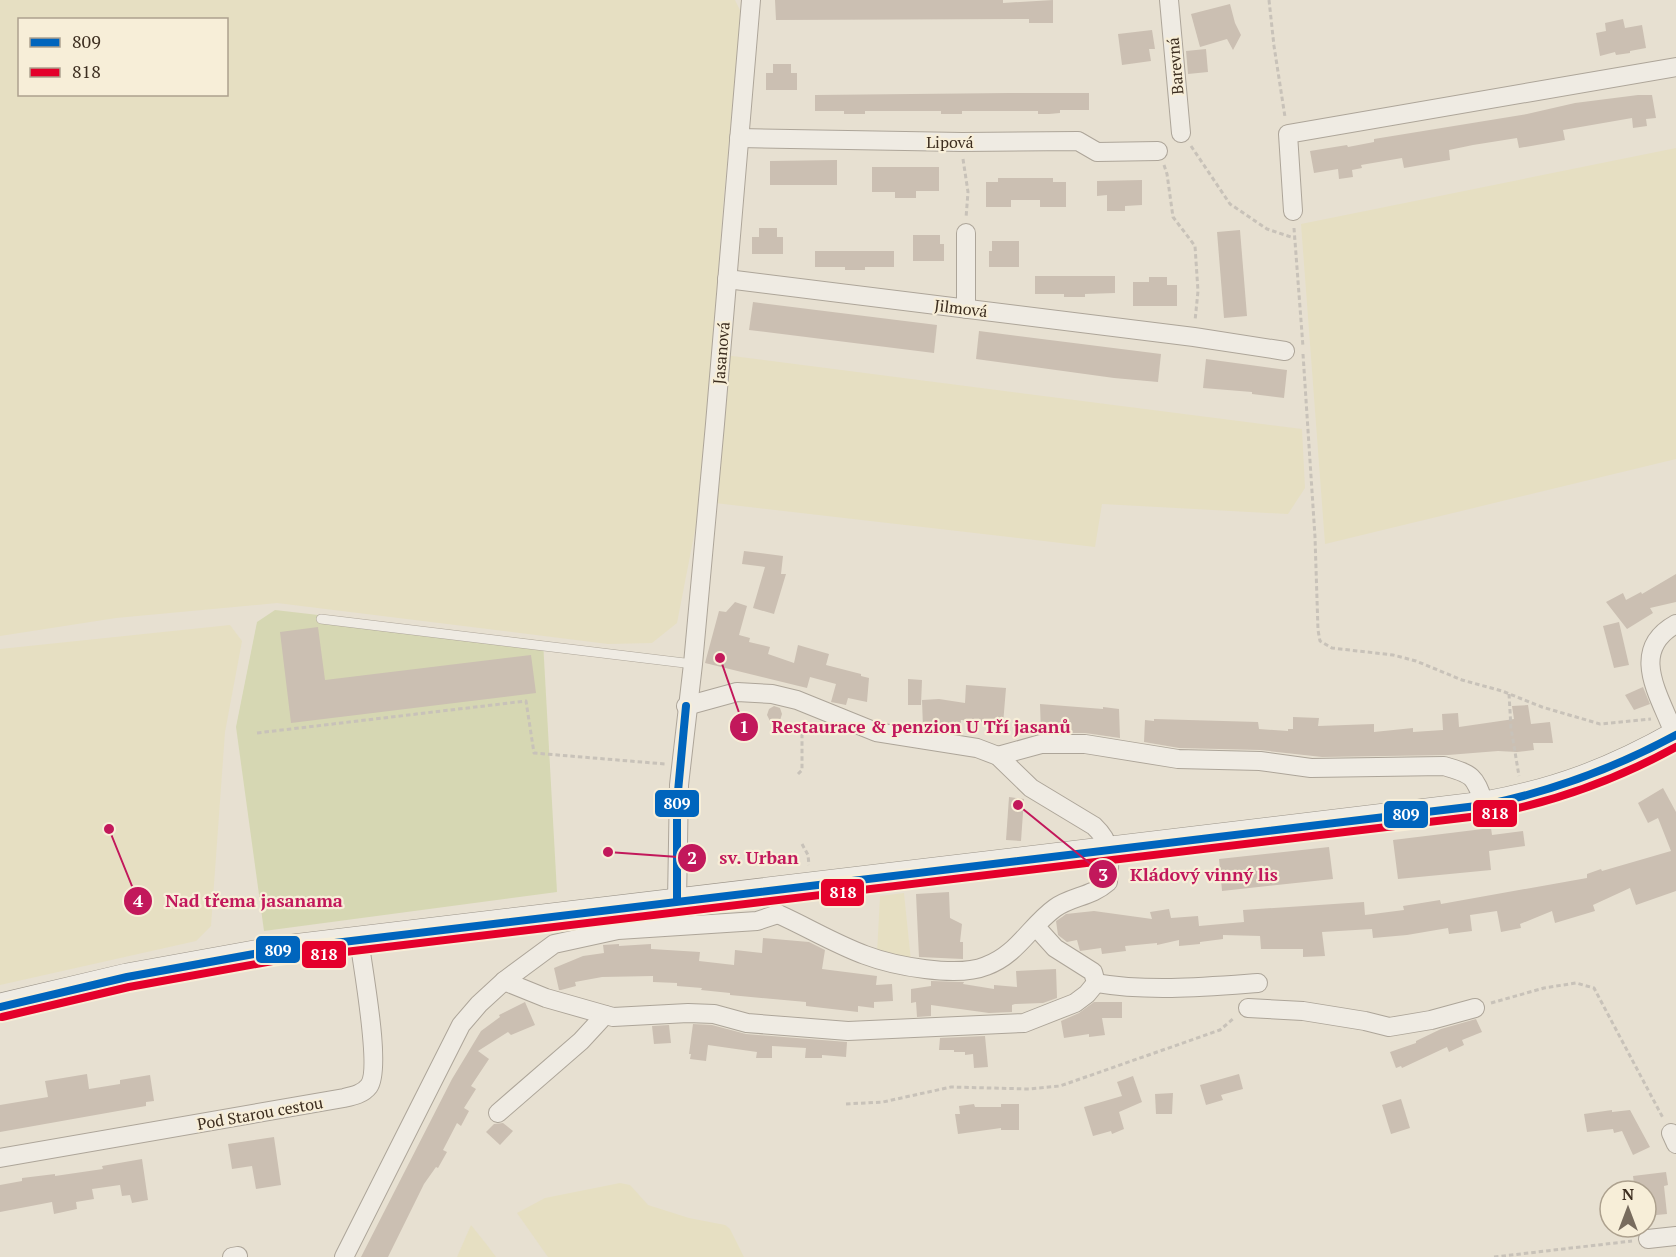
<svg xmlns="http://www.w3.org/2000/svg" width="1676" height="1257" font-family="'PT Serif',serif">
<rect width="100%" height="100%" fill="#e7e0d1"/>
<g fill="#e6dfc2" fill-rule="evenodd">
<path d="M0,0H735L741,12L723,207L705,451L697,520L677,623L652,643L608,644L277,603L116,618L0,636ZM20,20H226V94H20Z"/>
<polygon points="1676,148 1676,459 1325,544 1301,224"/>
<polygon points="724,355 1302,429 1305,488 1288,514 1102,504 1095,547 715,503"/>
<polygon points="230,625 242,641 225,732 211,926 196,941 0,985 0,649"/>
<polygon points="904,893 911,961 877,953 880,896"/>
<polygon points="620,1183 630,1185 648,1205 689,1218 725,1225 730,1229 744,1257 548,1257 517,1213 545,1198"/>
<polygon points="471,1225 487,1245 496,1257 457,1257"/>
</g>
<polygon fill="#d6d7b3" points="275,610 543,641 557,892 264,931 236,727 257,622"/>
<g fill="#cbbfb2">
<polygon points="775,0 1003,0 1003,3 1053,0 1053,23 1029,23 1029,19 776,20"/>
<polygon points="1230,4 1235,23 1241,35 1233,50 1227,39 1200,47 1191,14"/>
<polygon points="1623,19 1625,28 1642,25 1646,48 1630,51 1630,53 1616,55 1615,52 1600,56 1596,33 1606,31 1605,23"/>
<polygon points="1152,30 1155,49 1149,49 1151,61 1122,65 1118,34"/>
<polygon points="1206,49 1208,72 1188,74 1186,51"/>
<polygon points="773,64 791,64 791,73 797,73 797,90 766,90 766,73 773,73"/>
<polygon points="1009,93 1089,93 1089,110 1060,110 1060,113 1049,114 1038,114 1038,111 962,111 962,114 941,114 941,111 865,111 865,114 844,114 844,111 815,111 815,95"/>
<polygon points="1638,95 1652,95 1656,118 1646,119 1647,126 1633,128 1632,118 1563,130 1565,140 1554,142 1519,148 1517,138 1473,145 1449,150 1450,160 1404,168 1402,158 1361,165 1362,168 1352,170 1353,177 1339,179 1338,169 1314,173 1310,151 1347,145 1348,147 1374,142 1374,139 1527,114 1575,103"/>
<polygon points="837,160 837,185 770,185 770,161"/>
<polygon points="872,167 939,167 939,191 916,191 916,198 895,198 895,192 872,192"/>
<polygon points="998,178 1053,178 1053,182 1066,182 1066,207 1040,207 1040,200 1011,200 1011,207 986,207 986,182 998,182"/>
<polygon points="1142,180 1142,205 1125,206 1125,211 1107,211 1107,195 1097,196 1097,181"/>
<polygon points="759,228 777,228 777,237 783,237 783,254 752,254 752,237 759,237"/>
<polygon points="1240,230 1247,316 1224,318 1217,232"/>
<polygon points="913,235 940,235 940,244 944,244 944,261 913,261"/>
<polygon points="992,241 1019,241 1019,267 989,267 989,251 992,251"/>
<polygon points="815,251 894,251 894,267 865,267 865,270 845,270 845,267 815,267"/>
<polygon points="1035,276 1115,276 1115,293 1085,294 1085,297 1064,297 1064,294 1035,294"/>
<polygon points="1149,277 1167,277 1167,285 1177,285 1177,306 1133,306 1133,282 1149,282"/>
<polygon points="753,302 937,325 934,353 749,330"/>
<polygon points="979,331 1161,354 1158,382 1114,378 976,359"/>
<polygon points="1206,359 1287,370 1284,398 1252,394 1252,392 1203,388"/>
<polygon points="744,551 783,556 781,574 786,574 774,614 753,608 765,567 742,564"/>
<polygon points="1676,574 1676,602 1650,608 1653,613 1627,629 1606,602 1623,593 1626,600 1641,592 1642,594"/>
<polygon points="735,602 747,606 739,635 750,638 749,642 770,647 768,654 794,663 798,645 829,654 826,665 861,674 861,676 869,678 867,702 848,698 846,705 831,702 836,684 810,677 807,688 705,663 719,611 726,612"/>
<polygon points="1619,622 1629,665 1614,668 1603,626"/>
<polygon points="318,627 325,680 531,655 536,693 291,723 280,632"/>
<polygon points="908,679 922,680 921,705 908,705"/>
<polygon points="966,685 1006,688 1003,724 961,720 960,732 944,730 944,727 923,728 922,700 939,699 965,703"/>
<polygon points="1643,687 1650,704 1634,710 1625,695"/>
<polygon points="1040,704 1103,709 1103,707 1119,709 1120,738 1085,733 1041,733"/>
<polygon points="1528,705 1531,724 1550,722 1553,743 1533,743 1534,750 1517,752 1498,751 1448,755 1322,757 1260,750 1179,748 1144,742 1145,720 1154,721 1154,719 1258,722 1259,729 1288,731 1288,729 1293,729 1293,717 1319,718 1318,726 1374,724 1374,732 1413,728 1413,732 1443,730 1442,714 1458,713 1459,727 1514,719 1512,706"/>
<polygon points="774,706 780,708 782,714 776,733 767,715 769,709"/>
<polygon points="1663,788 1676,812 1676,891 1636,905 1630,888 1593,905 1595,911 1555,923 1552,911 1520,924 1521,928 1501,932 1497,911 1470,915 1472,931 1449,934 1448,928 1407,935 1373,938 1372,929 1322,932 1325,956 1303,957 1303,949 1261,949 1260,936 1223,935 1223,939 1200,942 1200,944 1179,946 1179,940 1157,945 1157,943 1125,946 1126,951 1102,954 1101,948 1080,951 1077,940 1067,942 1058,935 1056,921 1062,917 1066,914 1094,911 1152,919 1150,912 1169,909 1171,918 1198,916 1199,926 1244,922 1243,910 1364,902 1365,915 1404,910 1403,906 1440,900 1441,904 1587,878 1587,874 1601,869 1602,871 1671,851 1658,818 1648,823 1638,803"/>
<polygon points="1009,797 1024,799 1021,841 1006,840"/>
<polygon points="1491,828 1492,835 1523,831 1525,846 1489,851 1491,870 1398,879 1393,840"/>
<polygon points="1329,847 1333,879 1222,891 1219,859"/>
<polygon points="949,892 950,918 962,924 960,942 963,942 963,959 919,957 916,894"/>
<polygon points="763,938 809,942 825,950 822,969 877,976 876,985 892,984 893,1001 874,1002 874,1008 858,1006 858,1012 806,1006 806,1002 730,995 730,993 701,990 702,988 677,986 677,983 653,982 653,976 602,977 575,982 576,986 561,990 559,990 554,968 583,956 604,953 603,945 619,944 619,946 651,944 651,949 700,952 699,961 734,965 735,950 762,953"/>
<polygon points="1056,969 1057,998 1043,1003 1015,1004 1012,1005 1012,1012 989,1013 931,1005 931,1016 917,1017 916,1002 911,1003 911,989 931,986 931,981 964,982 963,984 994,989 994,985 1017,987 1016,971"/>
<polygon points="525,1002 535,1025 511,1035 508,1032 478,1051 489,1059 471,1086 476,1089 464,1108 469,1111 461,1126 457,1123 443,1150 447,1152 438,1168 436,1167 424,1184 388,1257 361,1257 452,1079 481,1031 500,1017 499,1015"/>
<polygon points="1094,1002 1122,1002 1122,1018 1102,1018 1105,1035 1089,1037 1089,1034 1064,1038 1061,1021 1079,1013"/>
<polygon points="1476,1019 1482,1032 1462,1040 1464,1045 1449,1052 1447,1047 1402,1068 1401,1066 1396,1068 1390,1052 1416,1043 1416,1041 1441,1029"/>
<polygon points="693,1024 712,1025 746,1034 847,1042 846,1057 822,1055 822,1058 805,1058 806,1048 772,1046 772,1058 756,1058 757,1052 708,1045 706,1061 690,1059 691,1054 689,1054"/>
<polygon points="669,1025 671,1043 654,1044 652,1026"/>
<polygon points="985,1036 988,1067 974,1068 973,1054 965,1055 965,1052 954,1052 954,1050 939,1050 940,1038"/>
<polygon points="87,1074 89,1089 120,1084 120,1080 150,1075 154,1101 146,1102 146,1106 0,1132 0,1105 48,1097 45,1081"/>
<polygon points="1239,1074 1243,1089 1221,1095 1223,1100 1206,1105 1200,1085"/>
<polygon points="1133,1076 1142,1102 1119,1112 1124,1129 1112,1134 1111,1131 1093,1136 1084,1107 1122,1096 1117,1082"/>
<polygon points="1173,1093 1172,1114 1156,1114 1155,1094"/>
<polygon points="1401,1099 1410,1128 1391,1134 1382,1105"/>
<polygon points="974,1104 975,1107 1001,1107 1001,1104 1019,1104 1019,1130 1001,1130 1001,1128 958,1134 955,1114 960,1114 959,1106"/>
<polygon points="1612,1110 1612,1112 1630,1110 1650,1147 1633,1155 1622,1131 1614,1133 1613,1129 1587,1132 1584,1114"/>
<polygon points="503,1123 513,1131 500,1145 486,1132 494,1124"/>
<polygon points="274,1137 281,1185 256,1189 252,1166 232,1169 228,1144"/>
<polygon points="142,1159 148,1200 132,1203 130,1195 122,1196 120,1185 92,1189 94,1199 76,1202 77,1209 54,1214 52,1202 0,1212 0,1185 22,1181 22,1178 55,1174 55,1176 103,1169 102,1166"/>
<polygon points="1666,1172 1668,1185 1664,1186 1667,1214 1646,1216 1646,1191 1635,1191 1633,1176"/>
</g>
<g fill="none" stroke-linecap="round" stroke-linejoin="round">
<defs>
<polyline id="service" points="321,619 693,664"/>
<g id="minor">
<polyline points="1169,0 1181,133"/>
<polyline points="739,138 962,142 1078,141 1097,152 1158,151"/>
<polyline points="1293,211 1288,134 1676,67"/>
<polyline points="966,233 966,309"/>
<polyline points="727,279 1194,337 1285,351"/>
<path d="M686,706L737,692L772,694L797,700L876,732L977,748L998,756L1031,788L1094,826C1113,844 1110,857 1108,882C1091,897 1072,896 1055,908C1030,926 1017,955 986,966C957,978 894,966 865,955C835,944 807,927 778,914"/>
<path d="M1675,736C1661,697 1627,651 1676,624"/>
<path d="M998,756L1041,744H1085L1178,759L1260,761L1311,768L1444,766C1475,775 1474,776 1485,805"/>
<polyline points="677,901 679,785 693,664 715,424 751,0"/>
<polyline points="504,981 546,998 613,1017 688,1013 714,1014 747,1023 848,1031 1024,1023 1075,1003 1087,994 1096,983 1093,972 1055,948 1036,927"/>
<path d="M1096,983C1149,992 1204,987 1258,983"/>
<polyline points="1248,1008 1303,1011 1365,1021 1389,1027 1431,1020 1475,1008"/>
<polyline points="498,1113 581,1041 605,1015"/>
<polyline points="1671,1133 1676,1144"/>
<path d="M0,1158L344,1098C353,1096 363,1094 369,1086C382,1068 362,965 359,938"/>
<polyline points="1648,1239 1676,1236"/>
<polyline points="232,1257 238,1256"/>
<polyline points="344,1257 461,1025 479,1004 504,981 554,944 618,930 757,921 778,914"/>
</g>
<path id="secondary" d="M0,1007L127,977L276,950L1485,805C1557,792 1612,771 1676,735"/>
</defs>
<use href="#service" stroke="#ada599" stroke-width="10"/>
<use href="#minor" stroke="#ada599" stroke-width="20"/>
<use href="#secondary" stroke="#9c958a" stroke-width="28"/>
<g stroke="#c8c2b9" stroke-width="3" stroke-dasharray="4.5 3" stroke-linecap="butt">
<polyline points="1269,0 1274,46 1285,117"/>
<polyline points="1191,146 1230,204 1267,229 1294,238"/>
<polyline points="963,159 968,192 966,218"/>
<polyline points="1164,165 1167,174 1173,217 1195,246 1198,291 1195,321"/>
<polyline points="1294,228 1303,347"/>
<polyline points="1303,354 1315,537 1318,630 1320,641 1332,648 1393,655 1416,661 1462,680 1502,691 1542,707 1600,724 1651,719"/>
<polyline points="1509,694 1511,728 1519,776"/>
<polyline points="257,733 526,701 534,753 665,764"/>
<polyline points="798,774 802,770 802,724 805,721"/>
<polyline points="802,844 808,855 809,865"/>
<polyline points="1491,1003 1544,988 1576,983 1594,988 1663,1118"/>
<polyline points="846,1104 883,1102 951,1087 1029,1089 1060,1086 1220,1030 1234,1018"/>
<polyline points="1494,1257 1632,1241"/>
</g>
<use href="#service" stroke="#efebe3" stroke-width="9"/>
<use href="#minor" stroke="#efebe3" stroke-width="18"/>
<use href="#secondary" stroke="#efebe3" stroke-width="27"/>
<defs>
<g id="bus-1">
<polyline points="677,901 677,802 686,706"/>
<path d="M0,1007L127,977L276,950L1485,805C1553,791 1615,768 1676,735"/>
</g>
<path id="bus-2" d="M2,1017L129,987L278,960L1487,815C1554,802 1616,780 1676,747"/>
</defs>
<use href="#bus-1" stroke="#f7eed8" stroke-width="12"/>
<use href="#bus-2" stroke="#f7eed8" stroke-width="12"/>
<use href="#bus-1" stroke="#0065bd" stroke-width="8"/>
<use href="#bus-2" stroke="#e4002b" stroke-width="8"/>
</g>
<g text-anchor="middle" stroke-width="4.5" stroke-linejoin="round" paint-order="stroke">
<g font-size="16" fill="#3d2e20" stroke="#f7eed8">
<text transform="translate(1175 66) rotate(-95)" y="6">Barevná</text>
<text x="950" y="148">Lipová</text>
<text transform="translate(961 308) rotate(7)" y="6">Jilmová</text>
<text transform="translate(721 353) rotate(-85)" y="6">Jasanová</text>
<text transform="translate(260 1113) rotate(-10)" y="6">Pod Starou cestou</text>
</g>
</g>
<path fill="none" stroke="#c2185b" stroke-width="2" d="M720 658L744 727M608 852L692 858M1018 805L1103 874M109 829L138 901"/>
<g fill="#c2185b" stroke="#f7eed8" stroke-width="2">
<circle cx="720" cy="658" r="6"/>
<circle cx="608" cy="852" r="6"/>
<circle cx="1018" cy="805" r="6"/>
<circle cx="109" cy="829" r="6"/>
<circle cx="744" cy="727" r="15"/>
<circle cx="692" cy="858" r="15"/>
<circle cx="1103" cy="874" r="15"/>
<circle cx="138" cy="901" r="15"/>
</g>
<g font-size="18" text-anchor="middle" font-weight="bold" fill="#fff">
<text x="744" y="733">1</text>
<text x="692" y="864">2</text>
<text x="1103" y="881">3</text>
<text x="138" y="907">4</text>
</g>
<g font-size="18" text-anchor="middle" font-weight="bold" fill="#c2185b" stroke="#f7eed8" stroke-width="4.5" stroke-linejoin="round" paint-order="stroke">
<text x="921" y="733">Restaurace &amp; penzion U Tří jasanů</text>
<text x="759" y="864">sv. Urban</text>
<text x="1204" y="881">Kládový vinný lis</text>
<text x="254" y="907">Nad třema jasanama</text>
</g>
<g stroke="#f7eed8" stroke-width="2">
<rect x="654" y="789" width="46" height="29" rx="6" fill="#0065bd"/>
<rect x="1472" y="799" width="46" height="29" rx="6" fill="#e4002b"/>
<rect x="1383" y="800" width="46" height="29" rx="6" fill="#0065bd"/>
<rect x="820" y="878" width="45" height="29" rx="6" fill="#e4002b"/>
<rect x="255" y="935" width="46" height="29" rx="6" fill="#0065bd"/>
<rect x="301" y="940" width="46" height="29" rx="6" fill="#e4002b"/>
</g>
<g font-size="16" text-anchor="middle" font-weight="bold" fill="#fff">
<text x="677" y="809">809</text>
<text x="1495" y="819">818</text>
<text x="1406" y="820">809</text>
<text x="843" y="898">818</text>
<text x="278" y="956">809</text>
<text x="324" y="960">818</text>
</g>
<rect x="18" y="18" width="210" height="78" fill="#f7eed8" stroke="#ada18e" stroke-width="1.5"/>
<rect x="30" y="38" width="30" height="9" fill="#0065bd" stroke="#ada18e" stroke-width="1.5"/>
<text x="72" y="48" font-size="18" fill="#3d2e20">809</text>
<rect x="30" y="68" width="30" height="9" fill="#e4002b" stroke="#ada18e" stroke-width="1.5"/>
<text x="72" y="78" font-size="18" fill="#3d2e20">818</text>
<g transform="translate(1628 1209)"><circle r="28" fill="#f7eed8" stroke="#ada18e" stroke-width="1.5"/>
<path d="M0-4.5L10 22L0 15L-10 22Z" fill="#786c5e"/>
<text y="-9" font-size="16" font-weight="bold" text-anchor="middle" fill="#3d2e20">N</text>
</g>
</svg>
